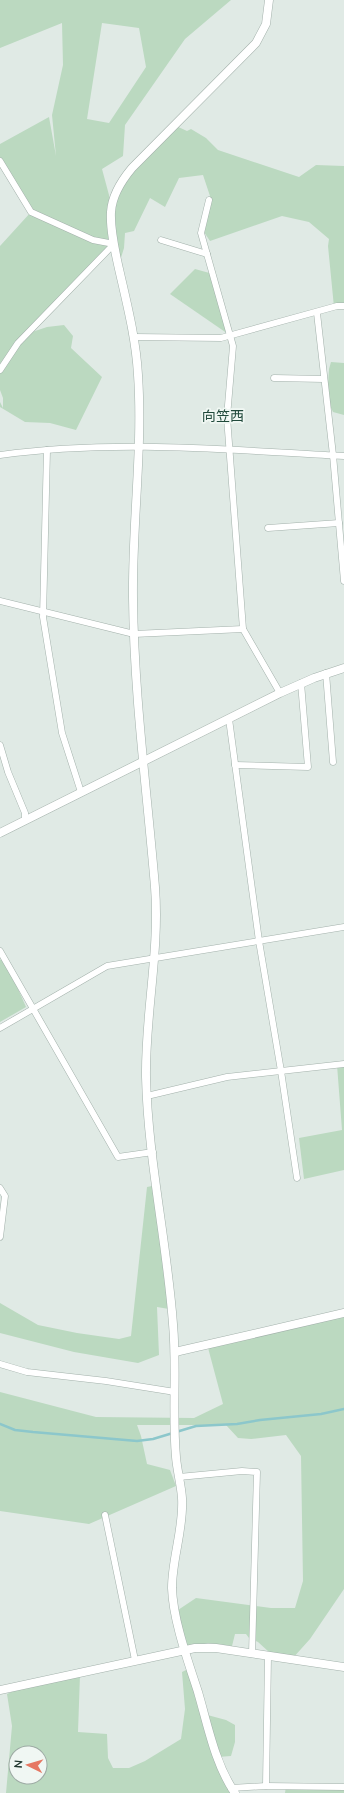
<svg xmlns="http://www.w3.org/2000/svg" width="344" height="1793" font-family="'Nunito Sans','Noto Sans JP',sans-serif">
<rect width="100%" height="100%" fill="#e0eae5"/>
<g fill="#bbd9c0" fill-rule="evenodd">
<path d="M0,0H231L185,39L125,125L123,156L102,169L109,195L111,218L120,184L174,125L187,131L191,129L206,138L218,150L299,177L316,165L344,166V306L334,307L328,246L329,239L309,222L282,216L210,241L202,229L210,196L203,175L179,178L165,207L150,198L134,231L125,233L124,248L120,261L114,245L29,333L47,327L64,325L73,336L71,348L102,377L76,430L50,423L25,422L0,407V402L3,408V398L0,390V246L31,212L0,161V144L49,117L56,156L52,115L63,65L62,23L0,48ZM102,23L139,28L146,67L109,123L87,119Z"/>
<polygon points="195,269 213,274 231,336 170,294"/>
<polygon points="331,362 344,363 344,415 333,412 327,399 329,369"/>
<polygon points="4,957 26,1007 0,1022 0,960"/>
<polygon points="337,1065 344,1065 344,1170 304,1179 299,1138 342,1130"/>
<polygon points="152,1186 169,1309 157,1307 159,1355 138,1363 74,1352 0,1333 0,1303 38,1325 77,1333 119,1339 131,1336 147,1187"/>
<polygon points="344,1312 344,1589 310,1639 292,1659 269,1652 258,1642 249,1638 246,1634 235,1634 232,1646 208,1643 185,1649 178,1610 196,1598 271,1608 295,1608 303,1581 301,1456 286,1435 251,1439 238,1438 226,1425 137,1425 141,1436 147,1464 170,1470 176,1486 89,1524 0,1511 0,1392 96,1417 194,1418 223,1404 207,1344"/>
<path d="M188,1669L200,1713L226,1720L235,1725V1742L231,1756L218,1757L235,1793H6L12,1726L7,1694L28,1684L80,1675L78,1732L107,1734L108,1758L113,1768H129L145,1761L181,1739L185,1709L182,1672ZM16,1753H40V1777H16Z"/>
<polygon points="286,1786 344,1787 344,1793 285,1793"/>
</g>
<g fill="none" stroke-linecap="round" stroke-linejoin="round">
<polyline stroke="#8cc7cb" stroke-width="2.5" points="0,1424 15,1430 33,1432 137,1441 153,1439 196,1426 237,1424 260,1420 321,1414 344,1409"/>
<defs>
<g id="minor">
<polyline points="0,161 31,212 93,240 114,244"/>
<polyline points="209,200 201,233 233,346 227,417 243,629 280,693"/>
<polyline points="161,240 207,254"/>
<polyline points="317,313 333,455 344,581"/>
<polyline points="134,337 221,338 337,306 344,306"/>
<polyline points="0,370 18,343 114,244"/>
<polyline points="274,378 324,379"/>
<polyline points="47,450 43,617 62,733 81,792"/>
<path d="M0,455C114,439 230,450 344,456"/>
<polyline points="268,528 339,523"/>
<polyline points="0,601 134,634 243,629"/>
<polyline points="326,673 333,762"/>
<polyline points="229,719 259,941 281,1071 297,1178"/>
<polyline points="0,745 8,772 25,813 25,820"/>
<polyline points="235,765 308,767 301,683"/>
<polyline points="0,951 118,1157 153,1152"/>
<polyline points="0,1028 107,966 344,927"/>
<polyline points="147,1096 227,1077 344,1064"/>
<polyline points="0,1188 5,1196 0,1237"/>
<polyline points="0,1364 27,1372 106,1381 175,1392"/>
<polyline points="179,1477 242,1471 257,1472 252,1654"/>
<polyline points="105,1515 135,1660"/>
<polyline points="266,1786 268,1656"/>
<polyline points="231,1788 266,1786 344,1787"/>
</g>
<g id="tertiary">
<polyline points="0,833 280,693 314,678 344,668"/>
<polyline points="175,1352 344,1313"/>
<polyline points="0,1690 195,1648 216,1648 344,1667"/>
<path d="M235,1793C215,1764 208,1726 198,1692C188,1661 173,1620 172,1588C172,1558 184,1528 182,1498C181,1484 177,1470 176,1457C172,1413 177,1368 173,1324C167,1242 148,1160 146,1077C145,1014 160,951 155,887C147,791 134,695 133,598C132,524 143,449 138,375C136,339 127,304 119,269C115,251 110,230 111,212C112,195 122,180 132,168L256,43L266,24L269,0"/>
</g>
</defs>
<use href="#minor" stroke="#a3b1ab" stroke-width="7"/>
<use href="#tertiary" stroke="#a3b1ab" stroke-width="9"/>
<use href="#minor" stroke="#fff" stroke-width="6"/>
<use href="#tertiary" stroke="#fff" stroke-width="8"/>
</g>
<g text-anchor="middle" stroke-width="3.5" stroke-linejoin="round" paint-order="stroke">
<g font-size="14" fill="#20493b" stroke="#f0f7f3">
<text x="223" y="421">向笠西</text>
</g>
</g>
<g transform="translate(28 1765) rotate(275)"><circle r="19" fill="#f0f7f3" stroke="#9eaba5"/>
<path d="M0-3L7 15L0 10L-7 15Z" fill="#e67762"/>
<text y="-6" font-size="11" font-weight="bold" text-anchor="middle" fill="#223931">N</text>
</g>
</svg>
